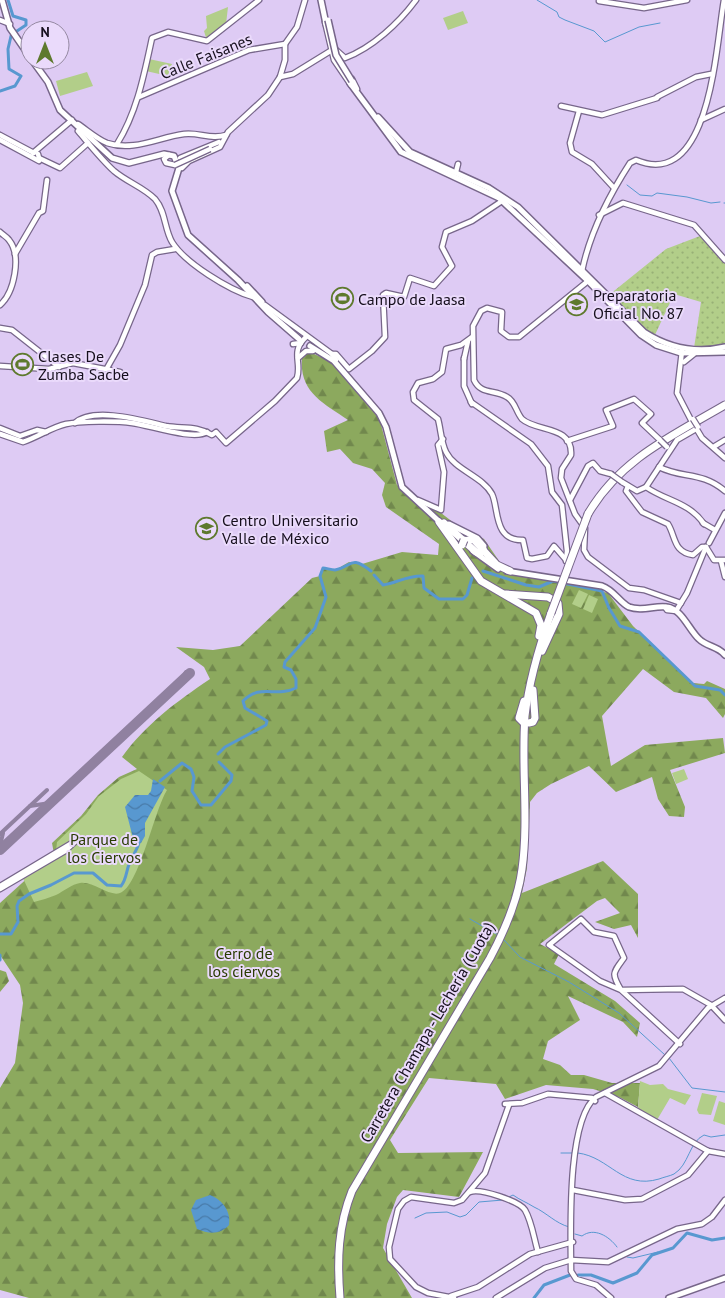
<svg xmlns="http://www.w3.org/2000/svg" width="725" height="1298" font-family="'PT Sans',sans-serif">
<defs>
<pattern id="grass-dots" width="8" height="8" patternUnits="userSpaceOnUse" patternTransform="scale(1.25)"><rect width="8" height="8" fill="#b2ce89"/><path d="M2 2h.1M6 6h.1" fill="none" stroke="#98b076" stroke-width="1.8" stroke-linecap="round"/></pattern>
<pattern id="forest-firs" width="22" height="20" patternUnits="userSpaceOnUse" patternTransform="scale(1.25)"><rect width="22" height="20" fill="#8ca95e"/><path d="M5 1l3.5 6h-7zM16 11l3.5 6h-7z" fill="#71884d"/></pattern>
<pattern id="water-waves" width="16" height="10" patternUnits="userSpaceOnUse" patternTransform="scale(1.25)"><rect width="16" height="10" fill="#5898d0"/><path d="M0 5q4-4 8 0t8 0" fill="none" stroke="#487aa8"/></pattern>
</defs>
<rect width="100%" height="100%" fill="#decbf4"/>
<polygon fill="url(#grass-dots)" points="700,236 725,263 725,345 694,348 701,302 674,294 654,337 609,295 666,249"/>
<g fill="url(#forest-firs)">
<path d="M310,352L331,362L379,417L397,485L432,506L454,523L484,539L508,574L570,584L608,593L633,626L685,677L692,683L704,684L707,681L725,689V714L723,718L706,698L674,692L643,669L602,716L611,766L645,745L723,738L725,753L670,770L685,807L684,817L669,816L658,799L652,777L616,792L589,766L551,784L537,793L530,802L527,868L522,893L603,861L638,894V938L631,925L614,929L595,922L620,913L605,898L597,901L540,944L559,954L554,964L615,1001L640,1023L637,1037L623,1022L568,996L580,1020L548,1041L543,1059L560,1065L571,1075H584L612,1083H640L638,1107L619,1097L593,1089L546,1085L505,1099L496,1084L429,1078L390,1140L398,1153L483,1152L459,1197L403,1190L397,1197L387,1224L383,1248L412,1298H29L0,1290V1088L15,1063L23,1003L20,985L0,955V903L54,854L52,843L81,816L98,795L119,777L137,769L122,757C146,724 176,702 210,679L204,667L176,647L213,650L240,646L312,578L320,576L323,568L335,570L349,562L362,564L402,552L438,555L439,544L386,507L382,495L385,483L372,469L353,463L340,449L327,452L324,431L348,420C323,403 299,392 302,358Z"/>
<polygon points="0,970 6,972 9,981 0,992"/>
</g>
<g fill="#b2ce89">
<polygon points="228,7 226,24 207,41 204,31 207,28 206,16"/>
<polygon points="463,11 468,23 448,30 443,18"/>
<polygon points="149,59 172,64 168,76 146,71"/>
<polygon points="87,72 93,86 60,96 56,81"/>
<polygon points="345,288 354,297 339,310 330,300"/>
<polygon points="579,590 588,594 581,608 572,604"/>
<polygon points="589,595 598,599 592,613 583,609"/>
<polygon points="684,769 688,779 676,784 672,773"/>
<path d="M139,771L167,790C154,811 139,887 120,893C109,897 94,881 80,883C72,884 64,891 56,895C49,898 41,900 34,902L22,876L56,851L57,842L86,814L99,796L121,779Z"/>
<polygon points="640,1081 650,1085 663,1084 668,1089 691,1095 685,1105 670,1098 657,1120 638,1109"/>
<polygon points="702,1093 717,1096 711,1115 699,1114 697,1110"/>
<polygon points="719,1101 725,1103 725,1125 713,1121"/>
</g>
<g fill="url(#water-waves)">
<polygon points="153,779 165,787 145,823 145,836 141,843 134,842 125,807 135,795 148,795 151,791"/>
<path d="M210,1195C223,1200 231,1212 229,1225C220,1235 209,1234 197,1229L191,1210L196,1200Z"/>
</g>
<g fill="none" stroke-linecap="round" stroke-linejoin="round">
<g stroke="#5898d0" stroke-width="1">
<polyline points="537,0 557,12 559,17 565,20 594,31 605,42 639,27 660,23"/>
<polyline points="627,185 640,195 652,196 657,193 687,197 711,203 720,202"/>
<polyline points="724,203 725,203"/>
<polyline points="470,919 498,935"/>
<polyline points="504,940 520,957 569,982 619,1013 665,1055"/>
<polyline points="669,1058 692,1088 725,1092"/>
<polyline points="561,1153 573,1153"/>
<path d="M578,1153C610,1157 622,1190 659,1179C664,1177 670,1176 674,1174C689,1165 689,1142 704,1135L711,1137L725,1135"/>
<path d="M507,1198L513,1195C520,1200 526,1202 534,1207C547,1213 555,1223 569,1227"/>
<polyline points="415,1218 426,1213 447,1212 460,1217 466,1215 479,1202 503,1200"/>
<path d="M575,1234L582,1236C594,1227 609,1236 617,1247"/>
<polyline points="627,1257 633,1258 658,1252"/>
</g>
<g stroke="#5898d0" stroke-width="3">
<polyline points="8,0 13,16 26,20 26,25 17,31"/>
<polyline points="0,91 15,86 21,76 9,69 8,49 11,36"/>
<polyline points="483,571 526,585 539,587 553,581 602,591 609,608 620,626 639,632 695,686 720,690 725,695"/>
<path d="M374,575L383,585C397,583 408,575 423,576L424,588L439,599H463L467,595L472,578"/>
<path d="M218,754L225,747L266,725L267,721L245,708L243,701C261,683 275,698 296,688V679L291,670L284,667L285,662L315,628L326,597L320,576L323,568C326,568 331,570 335,570C353,567 349,554 371,571"/>
<polyline points="160,781 182,763 191,769 194,777 192,791 201,805 211,805 231,781 232,775 219,762"/>
<path d="M0,934H11L18,922L17,906L19,901L29,894L51,885L74,873H93L107,885L121,886C127,879 126,870 130,862C134,853 138,849 140,839"/>
<polyline points="0,955 0,960"/>
<polyline points="578,1275 591,1275 613,1283 637,1273 652,1255 673,1248 687,1233 712,1240 725,1238"/>
<polyline points="534,1298 544,1285 570,1275"/>
</g>
<g stroke="#9081a0" stroke-width="4">
<polyline points="180,682 186,672 188,675 185,678"/>
<polyline points="30,806 50,803"/>
<polyline points="40,813 44,808 42,805"/>
<polyline points="0,834 47,790"/>
<polyline points="0,844 3,846 7,843"/>
<polyline points="0,846 3,833"/>
</g>
<polyline stroke="#9081a0" stroke-width="10" points="0,850 190,673"/>
<defs>
<g id="secondary">
<polyline points="599,1 644,8 687,0"/>
<polyline points="0,20 10,24"/>
<polyline points="325,22 334,60 351,85"/>
<path d="M335,49L345,58C372,48 399,23 416,0"/>
<polyline points="280,77 293,74 332,50"/>
<polyline points="352,79 357,89"/>
<polyline points="139,97 249,50 285,44"/>
<polyline points="657,97 696,77 711,74"/>
<polyline points="561,106 602,115 657,98"/>
<polyline points="579,111 570,143 572,152 592,164 614,188"/>
<polyline points="701,120 725,109"/>
<path d="M78,124C87,130 97,139 107,143C134,152 159,137 184,134C199,132 211,140 226,135"/>
<path d="M78,131C90,145 101,159 114,171C127,182 143,187 155,199C166,212 164,228 172,242C185,263 229,290 253,297"/>
<polyline points="0,135 34,153"/>
<polyline points="0,140 39,161 39,158"/>
<path d="M117,144C137,112 144,75 152,38L168,32L207,41L259,0"/>
<polyline points="33,153 72,120"/>
<polyline points="38,154 39,158 60,168 88,143"/>
<polyline points="169,155 164,159 166,163 175,165"/>
<polyline points="180,158 219,142"/>
<polyline points="182,168 189,161 220,147 228,132 268,95 280,77 285,60 285,44 297,27 305,0"/>
<polyline points="456,172 458,164"/>
<polyline points="599,215 623,203 694,225 725,260"/>
<path d="M0,232C3,235 7,237 9,240C22,256 14,293 0,305"/>
<polyline points="15,254 39,213 43,211 47,180"/>
<path d="M582,271C590,232 608,197 630,163L636,160C711,192 716,43 724,0"/>
<path d="M588,281L519,337H509L501,331L502,312L487,308L481,311L473,326L474,380C481,395 494,389 507,397C515,401 516,412 522,419C536,432 573,425 571,455L562,469L561,478L575,514L585,528L584,550L588,557L629,588L644,590L681,603"/>
<polyline points="265,305 332,354 336,360"/>
<polyline points="0,328 12,330 59,367"/>
<path d="M472,337L461,345L446,349L442,372L433,379L418,383L413,392L414,400L438,419C441,430 441,442 446,452C455,470 482,476 492,494C499,508 493,541 523,540L527,558L532,559L547,556L554,546L567,561"/>
<polyline points="293,344 301,343"/>
<polyline points="682,351 677,393 691,420"/>
<polyline points="332,354 336,354 349,369 372,351 385,337 383,295 386,293 404,297 410,278 434,286 452,266 442,247 446,232 472,221 502,201"/>
<polyline points="298,358 306,351 313,351"/>
<polyline points="464,358 464,386 472,404"/>
<polyline points="464,359 468,341"/>
<polyline points="684,362 694,354"/>
<polyline points="0,366 49,369 73,363 120,372"/>
<polyline points="107,368 120,345 145,285 152,255 157,252 175,249"/>
<polyline points="471,402 531,444 548,466 552,492 562,505 567,551 566,561"/>
<path d="M75,423C93,406 144,421 166,426C183,429 196,425 212,435L216,432L226,443L275,401L297,378C302,362 290,352 306,337"/>
<polyline points="0,428 20,436 37,430 46,432"/>
<polyline points="696,428 702,438 725,458"/>
<path d="M0,434L23,442C38,437 52,427 66,424C81,421 117,421 132,423C149,425 194,441 207,432"/>
<polyline points="567,441 613,426 606,410 634,399 651,414 642,423 660,440"/>
<polyline points="715,446 725,440"/>
<path d="M659,467C683,479 701,471 725,491"/>
<polyline points="622,482 637,491 646,487 677,440 696,429"/>
<path d="M628,486L626,491L642,512L668,524C676,537 673,552 693,555L702,547H706"/>
<path d="M646,487C666,501 689,502 704,524"/>
<polyline points="418,500 441,510 444,472 438,445 443,439"/>
<polyline points="570,500 588,466 593,463 600,471 611,474"/>
<polyline points="703,523 715,530"/>
<polyline points="709,543 725,513"/>
<polyline points="706,547 714,560 725,560"/>
<polyline points="721,561 725,577"/>
<polyline points="665,607 667,610 676,611 687,593 706,547"/>
<polyline points="0,886 77,840 65,851 0,889"/>
<path d="M680,1044L621,990L600,981L549,945L581,919L594,932L614,936L624,958C613,973 611,973 621,990L683,989L711,1005L725,1020"/>
<polyline points="605,1093 708,1151 725,1154"/>
<polyline points="505,1104 522,1103 548,1094 592,1098 595,1101"/>
<polyline points="573,1190 625,1200 642,1199 688,1175 708,1151"/>
<path d="M470,1192C480,1188 519,1201 525,1210C532,1222 534,1239 538,1252"/>
<polyline points="451,1296 478,1287 530,1254 573,1242"/>
<polyline points="454,1298 428,1293 416,1287 390,1259 389,1247 398,1209 404,1201 411,1197 454,1203 462,1200 485,1173 509,1105"/>
<polyline points="496,1298 545,1268 571,1260 608,1262 677,1229 702,1224 712,1217 725,1200"/>
<path d="M611,1298L596,1285L576,1279L571,1271C571,1235 566,1120 596,1097L659,1066L708,1008L725,998"/>
</g>
<g id="primary">
<polyline points="2,0 10,28 30,57"/>
<polyline points="321,0 326,24"/>
<polyline points="32,60 48,82 60,110 112,158 129,163 164,154 174,156 179,168 172,191 188,235 238,280 268,312 299,339"/>
<polyline points="350,83 401,152 499,198 588,281 641,335 656,345 681,353 725,352"/>
<path d="M378,117L410,152L489,188L518,207L644,332C669,348 695,354 725,347"/>
<polyline points="247,286 262,302"/>
<polyline points="310,346 334,361 379,413 386,427 402,487 442,524"/>
<polyline points="449,524 477,538 484,546"/>
<polyline points="473,551 498,569"/>
<path d="M507,571L602,586C614,590 619,602 629,607C642,612 655,605 667,607C682,609 689,630 699,639C707,647 718,646 725,655"/>
<polyline points="669,1298 725,1278"/>
</g>
<g id="highway">
<path d="M588,514C620,459 672,436 725,405"/>
<polyline points="439,522 481,581 536,613 541,625 539,636"/>
<polyline points="444,523 476,552 481,553 483,549"/>
<polyline points="465,541 473,539 497,565 510,571"/>
<polyline points="506,594 548,597 558,603 559,614 542,651"/>
<polyline points="523,722 519,718 524,701"/>
<polyline points="529,723 533,722 535,718 533,690"/>
<path d="M340,1298C337,1260 338,1226 352,1191L490,958C505,930 518,900 522,869C529,818 521,767 525,716C529,680 539,647 551,613"/>
</g>
</defs>
<use href="#secondary" stroke="#77668a" stroke-width="7"/>
<use href="#primary" stroke="#77668a" stroke-width="8"/>
<use href="#highway" stroke="#77668a" stroke-width="9"/>
<use href="#secondary" stroke="#fff" stroke-width="4.5"/>
<use href="#primary" stroke="#fff" stroke-width="5"/>
<use href="#highway" stroke="#fff" stroke-width="7"/>
<defs>
<g id="secondary-bridge">
<polyline points="175,165 210,149"/>
<polyline points="693,419 698,427"/>
<polyline points="660,440 667,447"/>
<polyline points="611,474 622,482"/>
</g>
<polyline id="primary-bridge" points="328,20 336,55 352,81"/>
<g id="highway-bridge">
<polyline points="462,545 464,540"/>
<polyline points="551,613 588,514"/>
</g>
</defs>
<use href="#secondary-bridge" stroke="#77668a" stroke-width="7" stroke-linecap="butt"/>
<use href="#primary-bridge" stroke="#77668a" stroke-width="8" stroke-linecap="butt"/>
<use href="#highway-bridge" stroke="#77668a" stroke-width="9" stroke-linecap="butt"/>
<use href="#secondary-bridge" stroke="#fff" stroke-width="4.5"/>
<use href="#primary-bridge" stroke="#fff" stroke-width="5"/>
<use href="#highway-bridge" stroke="#fff" stroke-width="7"/>
</g>
<defs>
<symbol id="stadium-ring" viewBox="-11 -11 22 22"><circle r="9.5" fill="#eadafb" stroke="#5e792d" stroke-width="1.5"/><path d="M0-5a6.5 5 0 1 0 0 10a6.5 5 0 1 0 0-10ZM-3.5-1.8h7v3.6h-7Z" fill="#5e792d"/></symbol>
<symbol id="university-ring" viewBox="-11 -11 22 22"><circle r="9.5" fill="#eadafb" stroke="#5e792d" stroke-width="1.5"/><path d="M0-5L7-2L0 1L-7-2ZM-4 1L0 2.5L4 1V4Q0 6-4 4Z" fill="#5e792d"/></symbol>
</defs>
<g fill-rule="evenodd">
<use href="#stadium-ring" x="330" y="286" width="25" height="25"/>
<use href="#university-ring" x="564" y="292" width="25" height="25"/>
<use href="#stadium-ring" x="10" y="352" width="25" height="25"/>
<use href="#university-ring" x="194" y="516" width="25" height="25"/>
</g>
<g text-anchor="middle" stroke-width="4" stroke-linejoin="round" paint-order="stroke">
<g font-size="16" fill="#160f1d" stroke="#eadafb">
<text transform="translate(206 56) rotate(-22)" y="6">Calle Faisanes</text>
<text transform="translate(427 1032) rotate(-60)" y="6">Carretera Chamapa - Lechería (Cuota)</text>
</g>
<g font-size="16" fill="#160f1d" stroke="#eadafb" text-anchor="start">
<text x="593" y="301">Preparatoria<tspan x="593" dy="18">Oficial No. 87</tspan></text>
<text x="358" y="305">Campo de Jaasa</text>
<text x="38" y="362">Clases De<tspan x="38" dy="18">Zumba Sacbe</tspan></text>
<text x="222" y="526">Centro Universitario<tspan x="222" dy="18">Valle de México</tspan></text>
</g>
<g font-size="16" fill="#2a3c03" stroke="#eadafb">
<text x="104" y="845">Parque de<tspan x="104" dy="18">los Ciervos</tspan></text>
<text x="244" y="959">Cerro de<tspan x="244" dy="18">los ciervos</tspan></text>
</g>
</g>
<g transform="translate(45 45)"><circle r="24" fill="#eadafb" stroke="#9589a2"/>
<path d="M0-4L9 19L0 12L-9 19Z" fill="#5e792d"/>
<text y="-8" font-size="14" font-weight="bold" text-anchor="middle" fill="#160f1d">N</text>
</g>
</svg>
